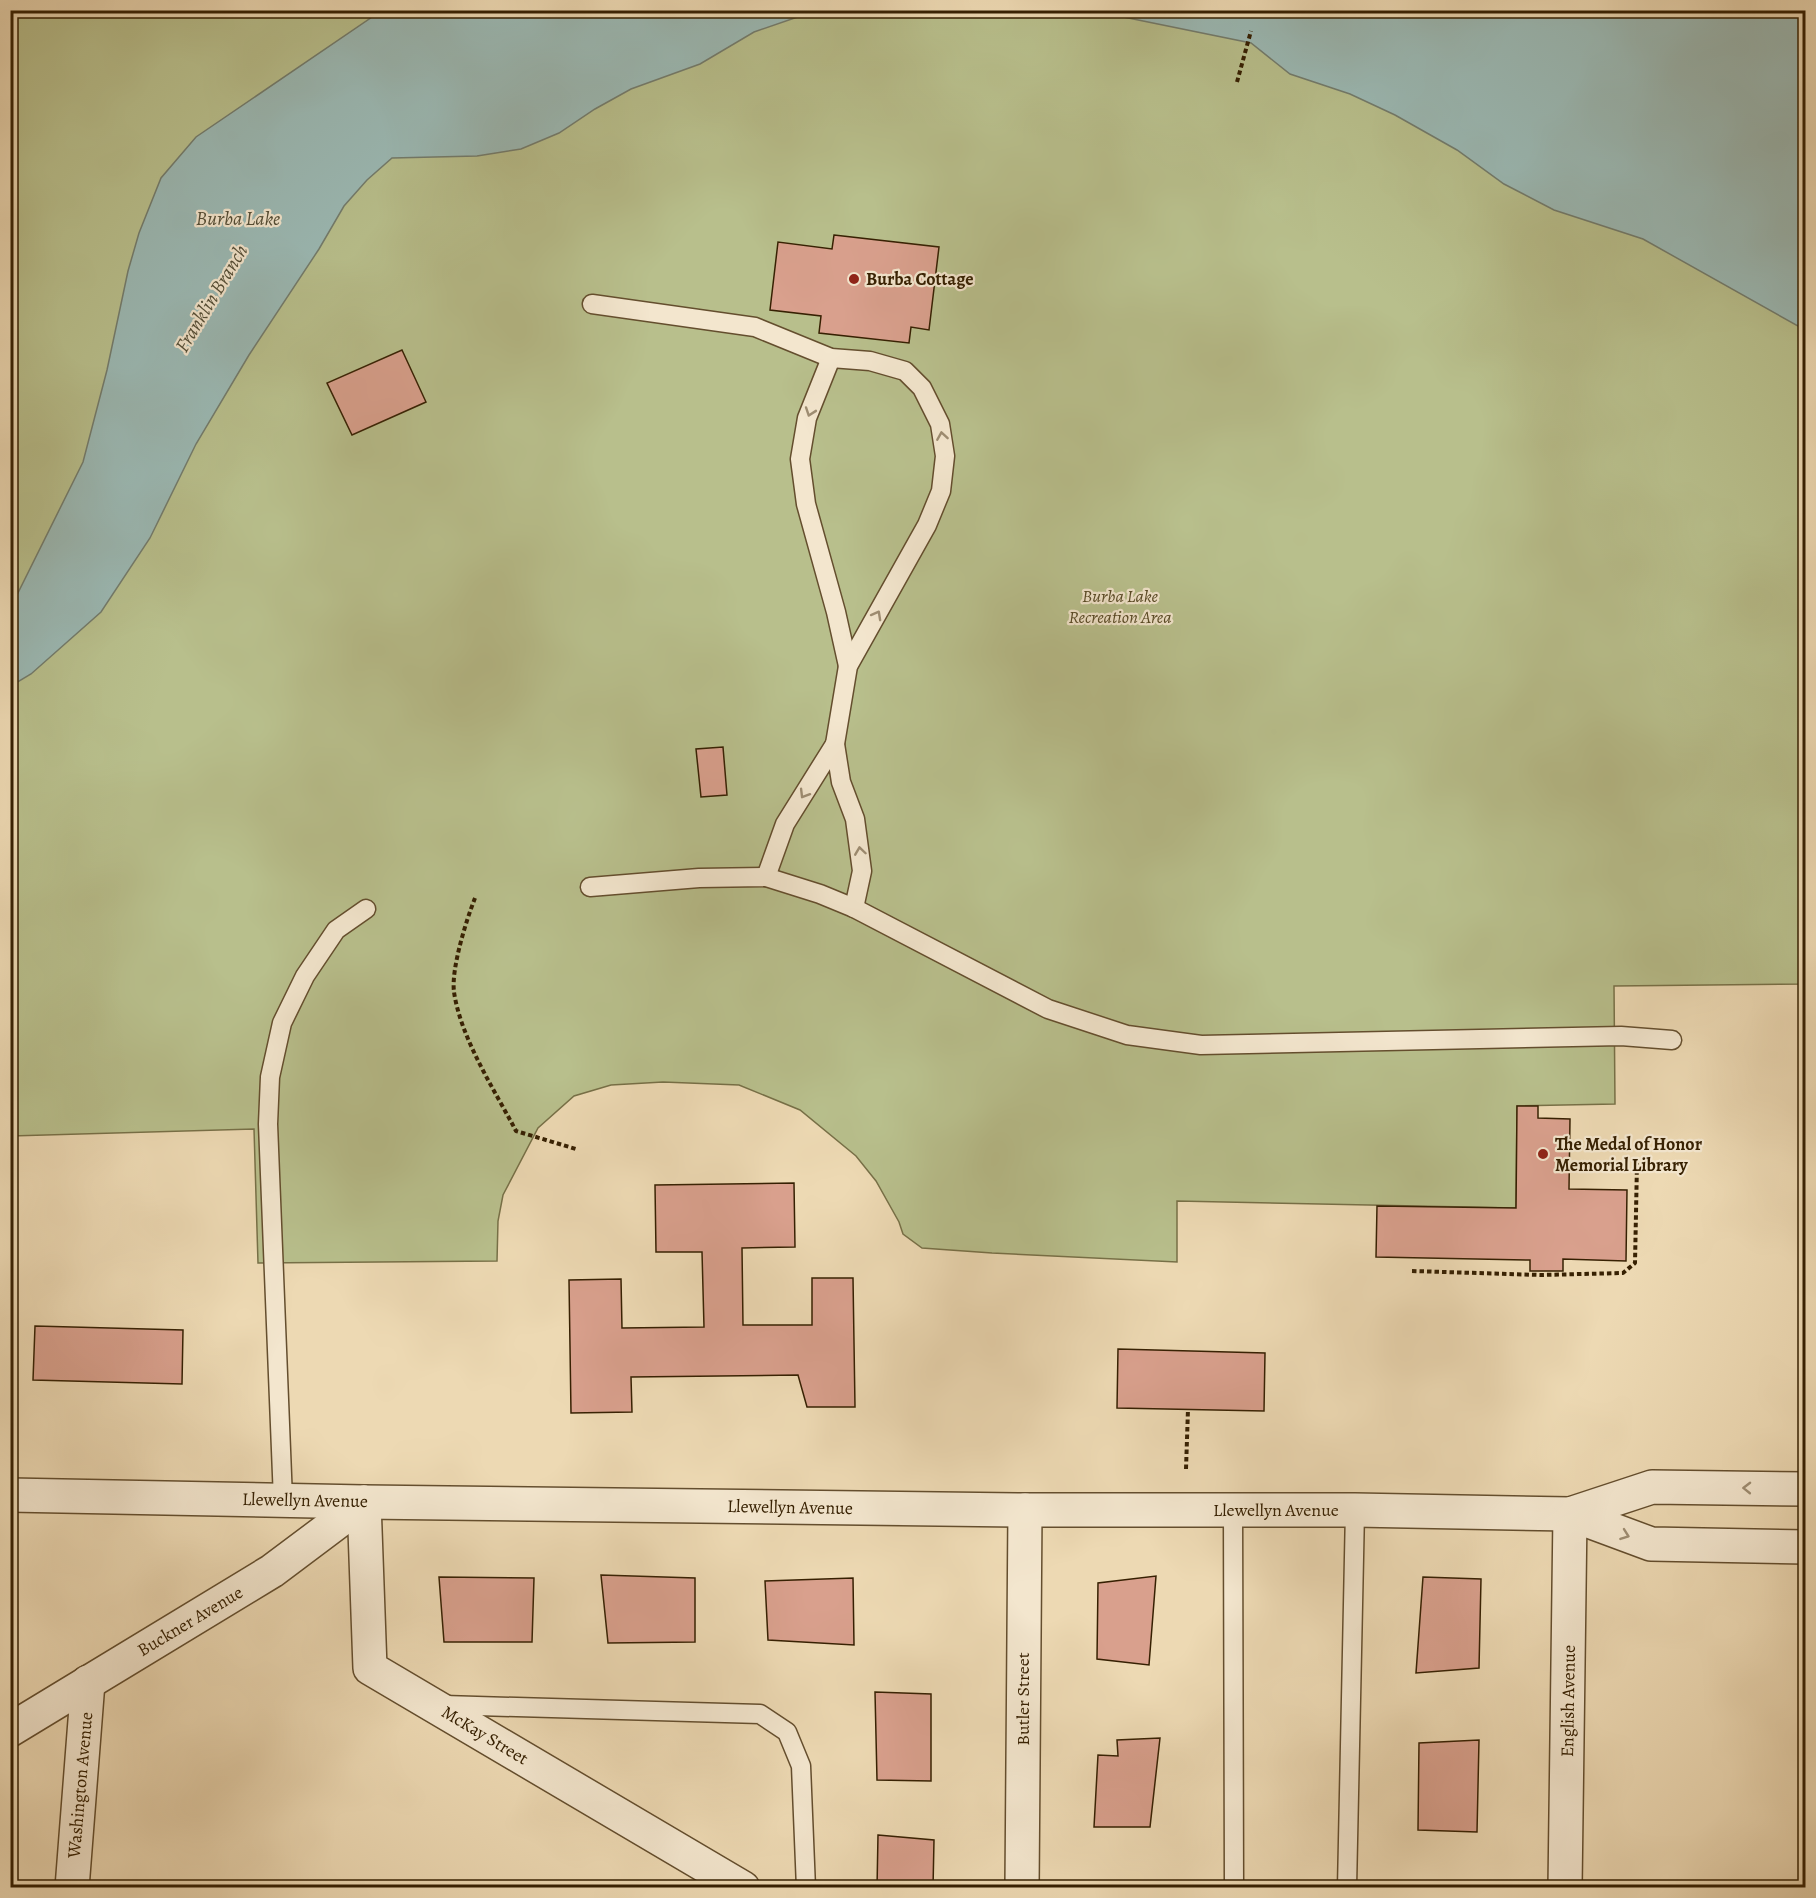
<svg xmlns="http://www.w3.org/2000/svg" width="1816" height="1898" font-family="Alegreya,serif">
<rect width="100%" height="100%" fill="#edd9b3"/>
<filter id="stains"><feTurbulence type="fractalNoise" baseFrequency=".00333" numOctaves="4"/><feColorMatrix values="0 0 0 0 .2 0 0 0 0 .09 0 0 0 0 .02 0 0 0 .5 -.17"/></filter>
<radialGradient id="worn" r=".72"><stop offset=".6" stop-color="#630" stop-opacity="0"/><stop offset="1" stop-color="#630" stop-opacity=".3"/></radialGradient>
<polygon fill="#b8bf8c" stroke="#777047" stroke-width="1.5" points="10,11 1805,11 1805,984 1614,986 1615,1104 1517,1106 1516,1208 1177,1201 1177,1262 992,1253 922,1248 903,1234 899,1222 876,1181 856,1156 800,1110 739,1085 663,1082 611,1085 574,1096 538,1128 503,1195 498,1221 497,1261 258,1263 254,1129 11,1136"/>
<g fill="#9bb9b4" stroke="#737c6d" stroke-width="1.5">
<polygon points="381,11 815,11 754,32 700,64 631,89 595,109 559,133 521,149 477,156 392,158 367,180 344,206 319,249 249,355 196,444 150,538 101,612 31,674 11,686 11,607 83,462 107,370 128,271 139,233 161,178 196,137"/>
<polygon points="1094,11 1805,11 1805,330 1643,239 1554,210 1504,184 1457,150 1395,115 1350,94 1290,74 1251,43"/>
</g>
<g fill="#d9a08d" stroke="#362002" stroke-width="1.5">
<polygon points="834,235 939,247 929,330 911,327 909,343 819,333 821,316 770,310 778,242 832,249"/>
<polygon points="402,350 426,402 352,435 327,383"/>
<polygon points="723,747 727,795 701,797 696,749"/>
<polygon points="1517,1106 1538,1106 1538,1118 1570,1119 1569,1189 1627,1190 1626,1261 1563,1259 1563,1271 1530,1271 1530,1260 1376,1257 1377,1206 1516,1208"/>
<polygon points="794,1183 795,1247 742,1248 743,1325 812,1325 812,1278 853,1278 855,1407 807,1407 798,1375 631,1377 632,1412 571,1413 569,1280 621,1279 622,1328 704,1327 702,1252 656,1252 655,1185"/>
<polygon points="35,1326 183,1330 182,1384 33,1380"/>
<polygon points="1118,1349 1265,1353 1264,1411 1117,1408"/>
<polygon points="601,1575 695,1578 695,1642 608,1643"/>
<polygon points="1156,1576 1149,1665 1097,1659 1098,1583"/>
<polygon points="439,1577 534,1578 532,1642 444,1642"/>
<polygon points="1423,1577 1481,1579 1479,1668 1416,1673"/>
<polygon points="853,1578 854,1645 768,1640 765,1581"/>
<polygon points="875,1692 931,1694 931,1781 877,1780"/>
<polygon points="1160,1738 1150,1827 1094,1827 1098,1755 1118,1756 1117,1740"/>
<polygon points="1479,1740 1477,1832 1418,1830 1419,1743"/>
<polygon points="878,1835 934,1840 933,1888 877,1888"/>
</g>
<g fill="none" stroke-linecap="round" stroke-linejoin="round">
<defs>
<g id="service">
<polyline points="592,304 755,327 831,358 870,361 905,371 922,388 940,424 945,456 941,491 927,525 848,666 835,744 841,782 855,819 862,871 854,908"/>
<polyline points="831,358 807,418 800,459 806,504 836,612 848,666"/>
<polyline points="766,877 785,824 835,744"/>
<polyline points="590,887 699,878 766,877 820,894 854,908 1048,1009 1127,1035 1201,1045 1621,1036 1672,1040"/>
<polyline points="283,1500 268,1124 270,1077 282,1023 305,976 336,930 366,909"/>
<polyline points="1233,1510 1234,1888"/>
<polyline points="444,1705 760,1714 787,1732 801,1766 806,1888"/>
<polyline points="1347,1888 1355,1510"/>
</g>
<g id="minor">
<polyline points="364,1502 370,1668 743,1888"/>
<polyline points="10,1730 272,1571 364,1502"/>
<polyline points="72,1888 88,1682"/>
<polyline points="1022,1888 1025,1510"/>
<polyline points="1565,1888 1570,1514"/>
</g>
<g id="tertiary">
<polyline points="10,1495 364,1502 1025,1510 1355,1510 1570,1514 1652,1487 1806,1489"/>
<polyline points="1570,1514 1651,1544 1806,1547"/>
</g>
</defs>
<use href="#service" stroke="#644e2e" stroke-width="21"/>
<use href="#minor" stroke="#644e2e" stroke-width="36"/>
<use href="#tertiary" stroke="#644e2e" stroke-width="36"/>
<g stroke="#362002" stroke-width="4" stroke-dasharray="4.5 3" stroke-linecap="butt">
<polyline points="1237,82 1251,31"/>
<path d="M475,898C466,921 451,969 454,992C461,1039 494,1089 516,1131L576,1149"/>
<polyline points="1412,1271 1541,1275 1623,1273 1635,1263 1637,1163"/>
<polyline points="1186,1469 1188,1409"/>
</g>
<use href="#service" stroke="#f3e6ce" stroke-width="18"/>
<use href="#minor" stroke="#f3e6ce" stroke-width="33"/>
<use href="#tertiary" stroke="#f3e6ce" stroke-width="33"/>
</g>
<defs><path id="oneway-chevron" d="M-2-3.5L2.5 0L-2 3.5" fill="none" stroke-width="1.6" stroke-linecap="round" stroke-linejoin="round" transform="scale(1.5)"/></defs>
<g stroke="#9e8d72">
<use href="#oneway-chevron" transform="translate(810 412) rotate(109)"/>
<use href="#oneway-chevron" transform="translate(942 436) rotate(-99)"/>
<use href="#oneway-chevron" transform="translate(877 615) rotate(-61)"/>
<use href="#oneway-chevron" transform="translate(804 794) rotate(121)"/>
<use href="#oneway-chevron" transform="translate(860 851) rotate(-98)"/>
<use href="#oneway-chevron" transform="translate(1747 1488) rotate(-179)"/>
<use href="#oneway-chevron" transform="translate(1625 1535) rotate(20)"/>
</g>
<g fill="#8f2418" stroke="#f3e6ce" stroke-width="2">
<circle cx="854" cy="279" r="6"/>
<circle cx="1543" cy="1154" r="6"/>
</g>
<g text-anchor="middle" stroke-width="4.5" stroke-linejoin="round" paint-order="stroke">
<g font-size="18" font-weight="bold" fill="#362002" stroke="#f3e6ce" text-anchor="start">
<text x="866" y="285">Burba Cottage</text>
<text x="1555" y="1150">The Medal of Honor<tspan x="1555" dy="21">Memorial Library</tspan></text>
</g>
<g font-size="18" font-style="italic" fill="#564824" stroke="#f3e6ce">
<text x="1120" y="602">Burba Lake<tspan x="1120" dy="21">Recreation Area</tspan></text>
</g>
<g font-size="18" fill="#362002" stroke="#f3e6ce">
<text transform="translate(305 1500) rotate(1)" y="6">Llewellyn Avenue</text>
<text transform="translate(790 1507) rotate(1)" y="6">Llewellyn Avenue</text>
<text x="1276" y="1516">Llewellyn Avenue</text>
<text transform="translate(190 1621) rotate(-31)" y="6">Buckner Avenue</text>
<text transform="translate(1023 1699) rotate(-90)" y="6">Butler Street</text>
<text transform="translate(1568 1701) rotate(-89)" y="6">English Avenue</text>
<text transform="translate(485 1735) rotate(31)" y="6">McKay Street</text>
<text transform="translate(80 1785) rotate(-85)" y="6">Washington Avenue</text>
</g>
<g font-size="20" font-style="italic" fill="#544e37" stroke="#f3e6ce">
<text x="238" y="225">Burba Lake</text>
<text transform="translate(211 298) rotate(-59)" y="7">Franklin Branch</text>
</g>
</g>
<rect width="1816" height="1898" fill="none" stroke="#edd9b3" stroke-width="36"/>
<rect x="12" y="12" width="1792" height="1874" fill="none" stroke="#362002" stroke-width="3"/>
<rect x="18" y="18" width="1780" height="1862" fill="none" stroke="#362002" stroke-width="1.5"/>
<rect width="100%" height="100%" filter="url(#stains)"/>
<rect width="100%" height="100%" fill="url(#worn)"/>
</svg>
